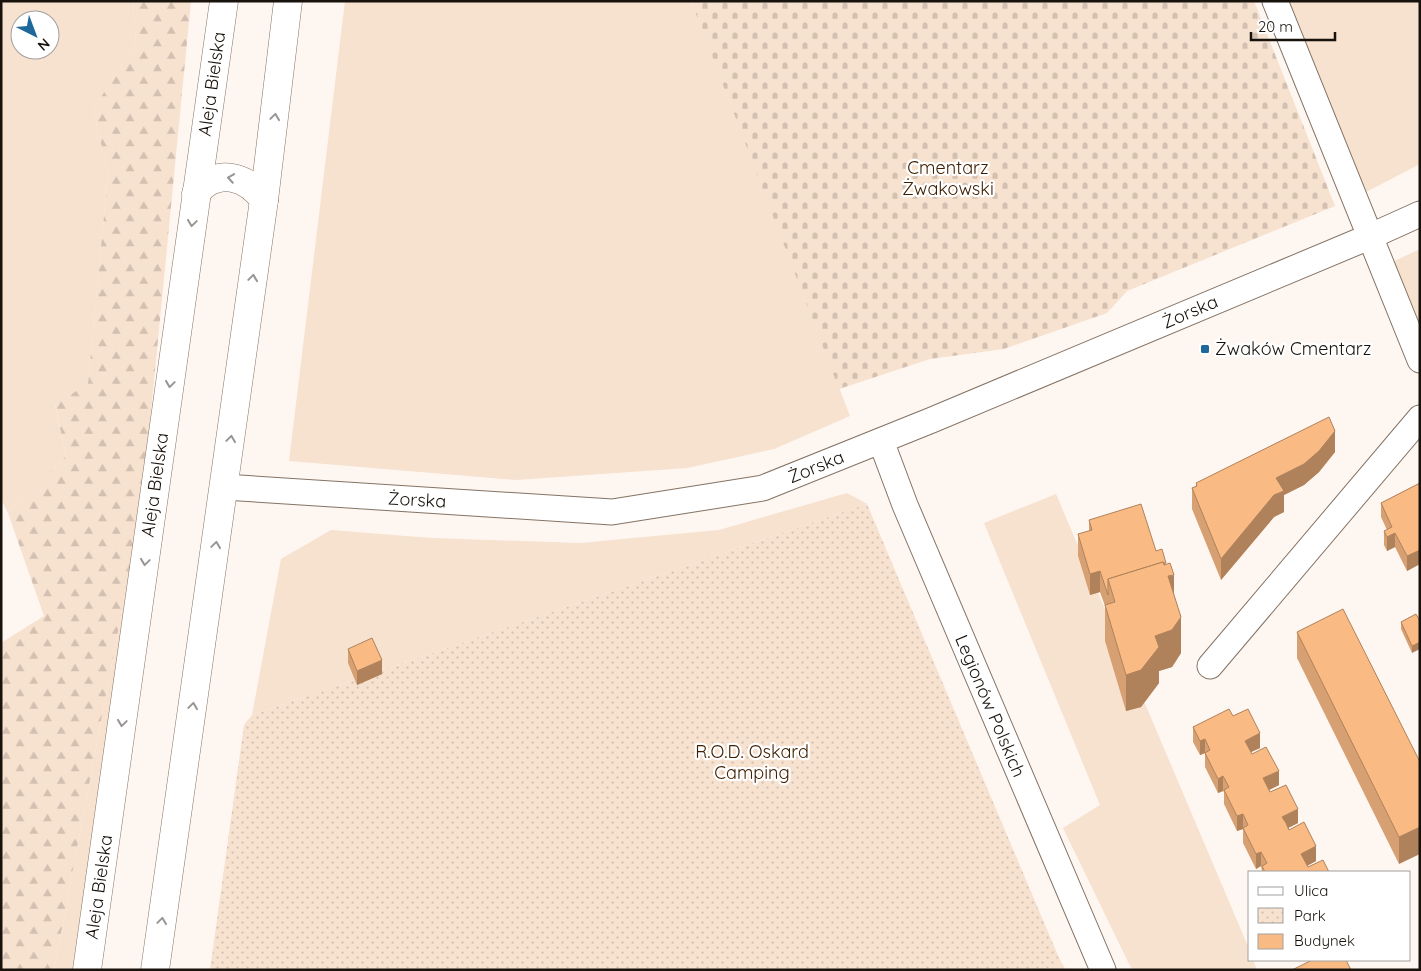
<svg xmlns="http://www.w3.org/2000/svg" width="1421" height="971" font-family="Quicksand,sans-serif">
<defs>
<pattern id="forest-firs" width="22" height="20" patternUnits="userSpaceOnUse" patternTransform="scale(1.25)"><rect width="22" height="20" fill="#f7e1cf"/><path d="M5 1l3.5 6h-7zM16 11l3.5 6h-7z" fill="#d3c0b1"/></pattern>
<pattern id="cemetery-stones" width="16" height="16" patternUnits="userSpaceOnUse" patternTransform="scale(1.25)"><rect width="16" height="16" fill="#f7e1cf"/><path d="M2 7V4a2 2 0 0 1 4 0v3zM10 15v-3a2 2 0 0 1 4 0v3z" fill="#d3c0b1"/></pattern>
<pattern id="park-dots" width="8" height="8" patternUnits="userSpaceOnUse" patternTransform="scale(1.25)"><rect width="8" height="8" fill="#f7e1cf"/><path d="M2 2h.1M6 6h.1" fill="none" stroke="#d3c0b1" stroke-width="1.8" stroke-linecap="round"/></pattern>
</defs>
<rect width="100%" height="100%" fill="#fef6f0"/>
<g fill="#f7e1cf" fill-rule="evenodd">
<path d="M1,1H133L136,44L93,109L108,173L88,384L55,405L66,456L8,513L1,499ZM20,20H50V50H20Z"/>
<polygon points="345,1 691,1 850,416 774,449 687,468 516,480 289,461"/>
<polygon points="1289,1 1420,1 1420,164 1366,192"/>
<polygon points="1420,249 1420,343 1386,265"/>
<polygon points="847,493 867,504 252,715 281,559 331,530 431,538 580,543 719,530"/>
<polygon points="1056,494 1250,951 1250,960 1253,960 1257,970 1132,970 1063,828 1100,805 984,523"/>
<polygon points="142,504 75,970 54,970"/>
<polygon points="1059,958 1066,970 1046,970"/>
</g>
<polygon fill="url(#forest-firs)" points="133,1 191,1 142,504 54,970 1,970 1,643 44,616 8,513 66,456 55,404 88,384 108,173 93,109 136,44"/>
<polygon fill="url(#cemetery-stones)" points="691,1 1254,1 1335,206 1127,291 1107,313 1004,349 930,359 839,389"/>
<polygon fill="url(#park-dots)" points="867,504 1059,958 1046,970 210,970 244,725 252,715"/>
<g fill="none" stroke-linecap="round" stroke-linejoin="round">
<defs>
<g id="street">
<polyline points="1275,1 1420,360"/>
<polyline points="881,441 905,505 1103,970"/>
<polyline points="224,487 612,512 763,488 932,420 1369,237 1420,214"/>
<polyline points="1210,666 1420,418"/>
</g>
<g id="secondary">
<path d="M196,193C216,167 247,176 264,200"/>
<polyline points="87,970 224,1"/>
<polyline points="155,970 264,200 288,1"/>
</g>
</defs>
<use href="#street" stroke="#847365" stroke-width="27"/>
<use href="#secondary" stroke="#847365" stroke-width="29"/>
<use href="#street" stroke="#fff" stroke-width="25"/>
<use href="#secondary" stroke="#fff" stroke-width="28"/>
</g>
<g fill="#d7a072">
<polygon points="1335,452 1319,472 1304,485 1284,495 1284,512 1274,517 1221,580 1192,509 1192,488 1196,486 1196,483"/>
<polygon points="1420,483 1420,564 1407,571 1395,547 1387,551 1384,545 1384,531 1387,530 1381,517 1381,503"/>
<polygon points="1089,520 1156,551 1166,564 1174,594 1181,653 1172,667 1159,671 1159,683 1141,707 1126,711 1105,641 1105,606 1100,592 1090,595 1078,556 1078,534 1089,531"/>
<polygon points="1416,614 1412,653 1401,629 1401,622"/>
<polygon points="1297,632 1420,762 1399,864 1297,658"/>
<polygon points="348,649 382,674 357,685 348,663"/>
<polygon points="1233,716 1260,748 1250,752 1279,785 1269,790 1270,792 1298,823 1288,828 1316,861 1307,866 1308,867 1329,872 1262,872 1261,866 1256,869 1243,843 1243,829 1237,831 1224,804 1224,792 1223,791 1218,793 1205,767 1205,753 1200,755 1193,742 1193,727"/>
</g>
<g fill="#af825c">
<polygon points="1335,431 1335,452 1319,472 1304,485 1284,495 1284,512 1274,517 1221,580 1221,559 1276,478"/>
<polygon points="1395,533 1395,547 1387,551 1387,537"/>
<polygon points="1420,550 1420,564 1407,571 1407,556"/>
<polygon points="1100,571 1100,592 1090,595 1090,574"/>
<polygon points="1174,575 1174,611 1168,576"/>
<polygon points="1181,617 1181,653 1172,667 1159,671 1159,683 1141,707 1126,711 1126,675 1155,636"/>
<polygon points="1420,642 1420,649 1412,653 1412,646"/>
<polygon points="382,660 382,674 357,685 357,671"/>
<polygon points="1260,733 1260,748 1245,755 1245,741"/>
<polygon points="1205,739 1205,753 1200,755 1200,741"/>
<polygon points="1279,771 1279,785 1263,793 1263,778"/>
<polygon points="1223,776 1223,791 1218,793 1218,779"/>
<polygon points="1298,809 1298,823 1282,831 1282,817"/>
<polygon points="1243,814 1243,829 1237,831 1237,816"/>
<polygon points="1420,827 1420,854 1399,864 1399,837"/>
<polygon points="1316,846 1316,861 1301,869 1301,854"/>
<polygon points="1261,852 1261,866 1256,869 1256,854"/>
</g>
<g fill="#faba84" stroke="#af825c">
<polygon points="1329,417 1335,431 1319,451 1304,464 1276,478 1284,491 1274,495 1221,559 1192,488 1197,486 1196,483"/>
<polygon points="1420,483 1420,550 1407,556 1395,533 1387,537 1384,531 1392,527 1381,503"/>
<polygon points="1141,504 1156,551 1162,549 1166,563 1164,563 1163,562 1108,579 1108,595 1100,571 1090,574 1078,534 1092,530 1089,520"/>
<polygon points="1163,562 1164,565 1170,563 1174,575 1168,576 1181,617 1172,630 1155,636 1159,647 1141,670 1126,675 1105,605 1115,602 1108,579"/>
<polygon points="1343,609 1420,762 1420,827 1399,837 1297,632"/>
<polygon points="1416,614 1420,621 1420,642 1412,646 1401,622"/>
<polygon points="372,638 382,660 357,671 348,649"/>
<polygon points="1229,709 1233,716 1248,709 1260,733 1245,741 1252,754 1266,747 1279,771 1263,778 1270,792 1286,785 1298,809 1282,817 1286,823 1289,830 1304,822 1316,846 1301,854 1308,867 1323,860 1329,872 1265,872 1262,866 1267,863 1261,852 1256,854 1243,828 1248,825 1243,814 1237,816 1224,790 1229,787 1223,776 1218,779 1205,753 1210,750 1205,739 1200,741 1193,727"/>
<polygon points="1312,960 1346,960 1351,970 1292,970"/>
</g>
<defs><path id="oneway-chevron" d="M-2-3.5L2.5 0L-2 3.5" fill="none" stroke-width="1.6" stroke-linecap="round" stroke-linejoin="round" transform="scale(1.25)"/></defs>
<g stroke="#979492">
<use href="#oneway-chevron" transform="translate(275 117) rotate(-82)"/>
<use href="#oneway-chevron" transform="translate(231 178) rotate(-171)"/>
<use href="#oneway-chevron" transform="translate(192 223) rotate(98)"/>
<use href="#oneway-chevron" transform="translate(253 278) rotate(-82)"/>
<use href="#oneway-chevron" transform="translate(170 384) rotate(98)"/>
<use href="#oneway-chevron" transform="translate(231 439) rotate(-82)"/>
<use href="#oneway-chevron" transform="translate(216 545) rotate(-82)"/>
<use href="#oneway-chevron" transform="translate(145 562) rotate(98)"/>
<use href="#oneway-chevron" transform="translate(193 706) rotate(-82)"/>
<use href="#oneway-chevron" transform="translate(122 723) rotate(98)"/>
<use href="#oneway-chevron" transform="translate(162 921) rotate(-82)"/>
</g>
<rect fill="#1f689c" stroke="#fff" stroke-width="2" x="1200" y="344" width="10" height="10" rx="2.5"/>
<g text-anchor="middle" stroke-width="4.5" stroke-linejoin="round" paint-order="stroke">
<g font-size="18" fill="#18120c" stroke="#fff">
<text transform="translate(212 84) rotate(-82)" y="6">Aleja Bielska</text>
<text transform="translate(1190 312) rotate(-23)" y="6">Żorska</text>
<text transform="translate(816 467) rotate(-22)" y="6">Żorska</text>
<text transform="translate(155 485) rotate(-82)" y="6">Aleja Bielska</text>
<text transform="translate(417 500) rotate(3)" y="6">Żorska</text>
<text transform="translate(990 706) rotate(67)" y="6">Legionów Polskich</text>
<text transform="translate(99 887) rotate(-82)" y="6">Aleja Bielska</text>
</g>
<g font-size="18" fill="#3f2002" stroke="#fff">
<text x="948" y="174">Cmentarz<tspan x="948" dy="21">Żwakowski</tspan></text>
<text x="752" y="758">R.O.D. Oskard<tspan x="752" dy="21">Camping</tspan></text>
</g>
<g font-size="18" fill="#18120c" stroke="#fff" text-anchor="start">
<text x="1215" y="355">Żwaków Cmentarz</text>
</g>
</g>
<rect width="1421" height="971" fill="none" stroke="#18120c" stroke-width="5"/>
<rect x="1248" y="871" width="162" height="90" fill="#ffffff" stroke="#a3a09e"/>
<rect x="1258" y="887" width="25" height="8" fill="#ffffff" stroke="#a3a09e"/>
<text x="1294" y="896" font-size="15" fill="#18120c">Ulica</text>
<rect x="1258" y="908" width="25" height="15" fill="url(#park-dots)" stroke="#a3a09e"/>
<text x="1294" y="921" font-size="15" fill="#18120c">Park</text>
<rect x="1258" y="934" width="25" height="15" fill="#faba84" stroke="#a3a09e"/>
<text x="1294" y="946" font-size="15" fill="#18120c">Budynek</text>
<g transform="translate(35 35) rotate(138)"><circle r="24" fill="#ffffff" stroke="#a3a09e"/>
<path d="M0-4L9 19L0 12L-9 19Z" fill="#1f689c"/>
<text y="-8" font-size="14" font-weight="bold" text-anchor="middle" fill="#18120c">N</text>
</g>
<path d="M1251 32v8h84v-8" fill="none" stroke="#18120c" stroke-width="2.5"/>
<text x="1258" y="32" font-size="15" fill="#18120c" stroke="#ffffff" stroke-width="4" paint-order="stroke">20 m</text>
</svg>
